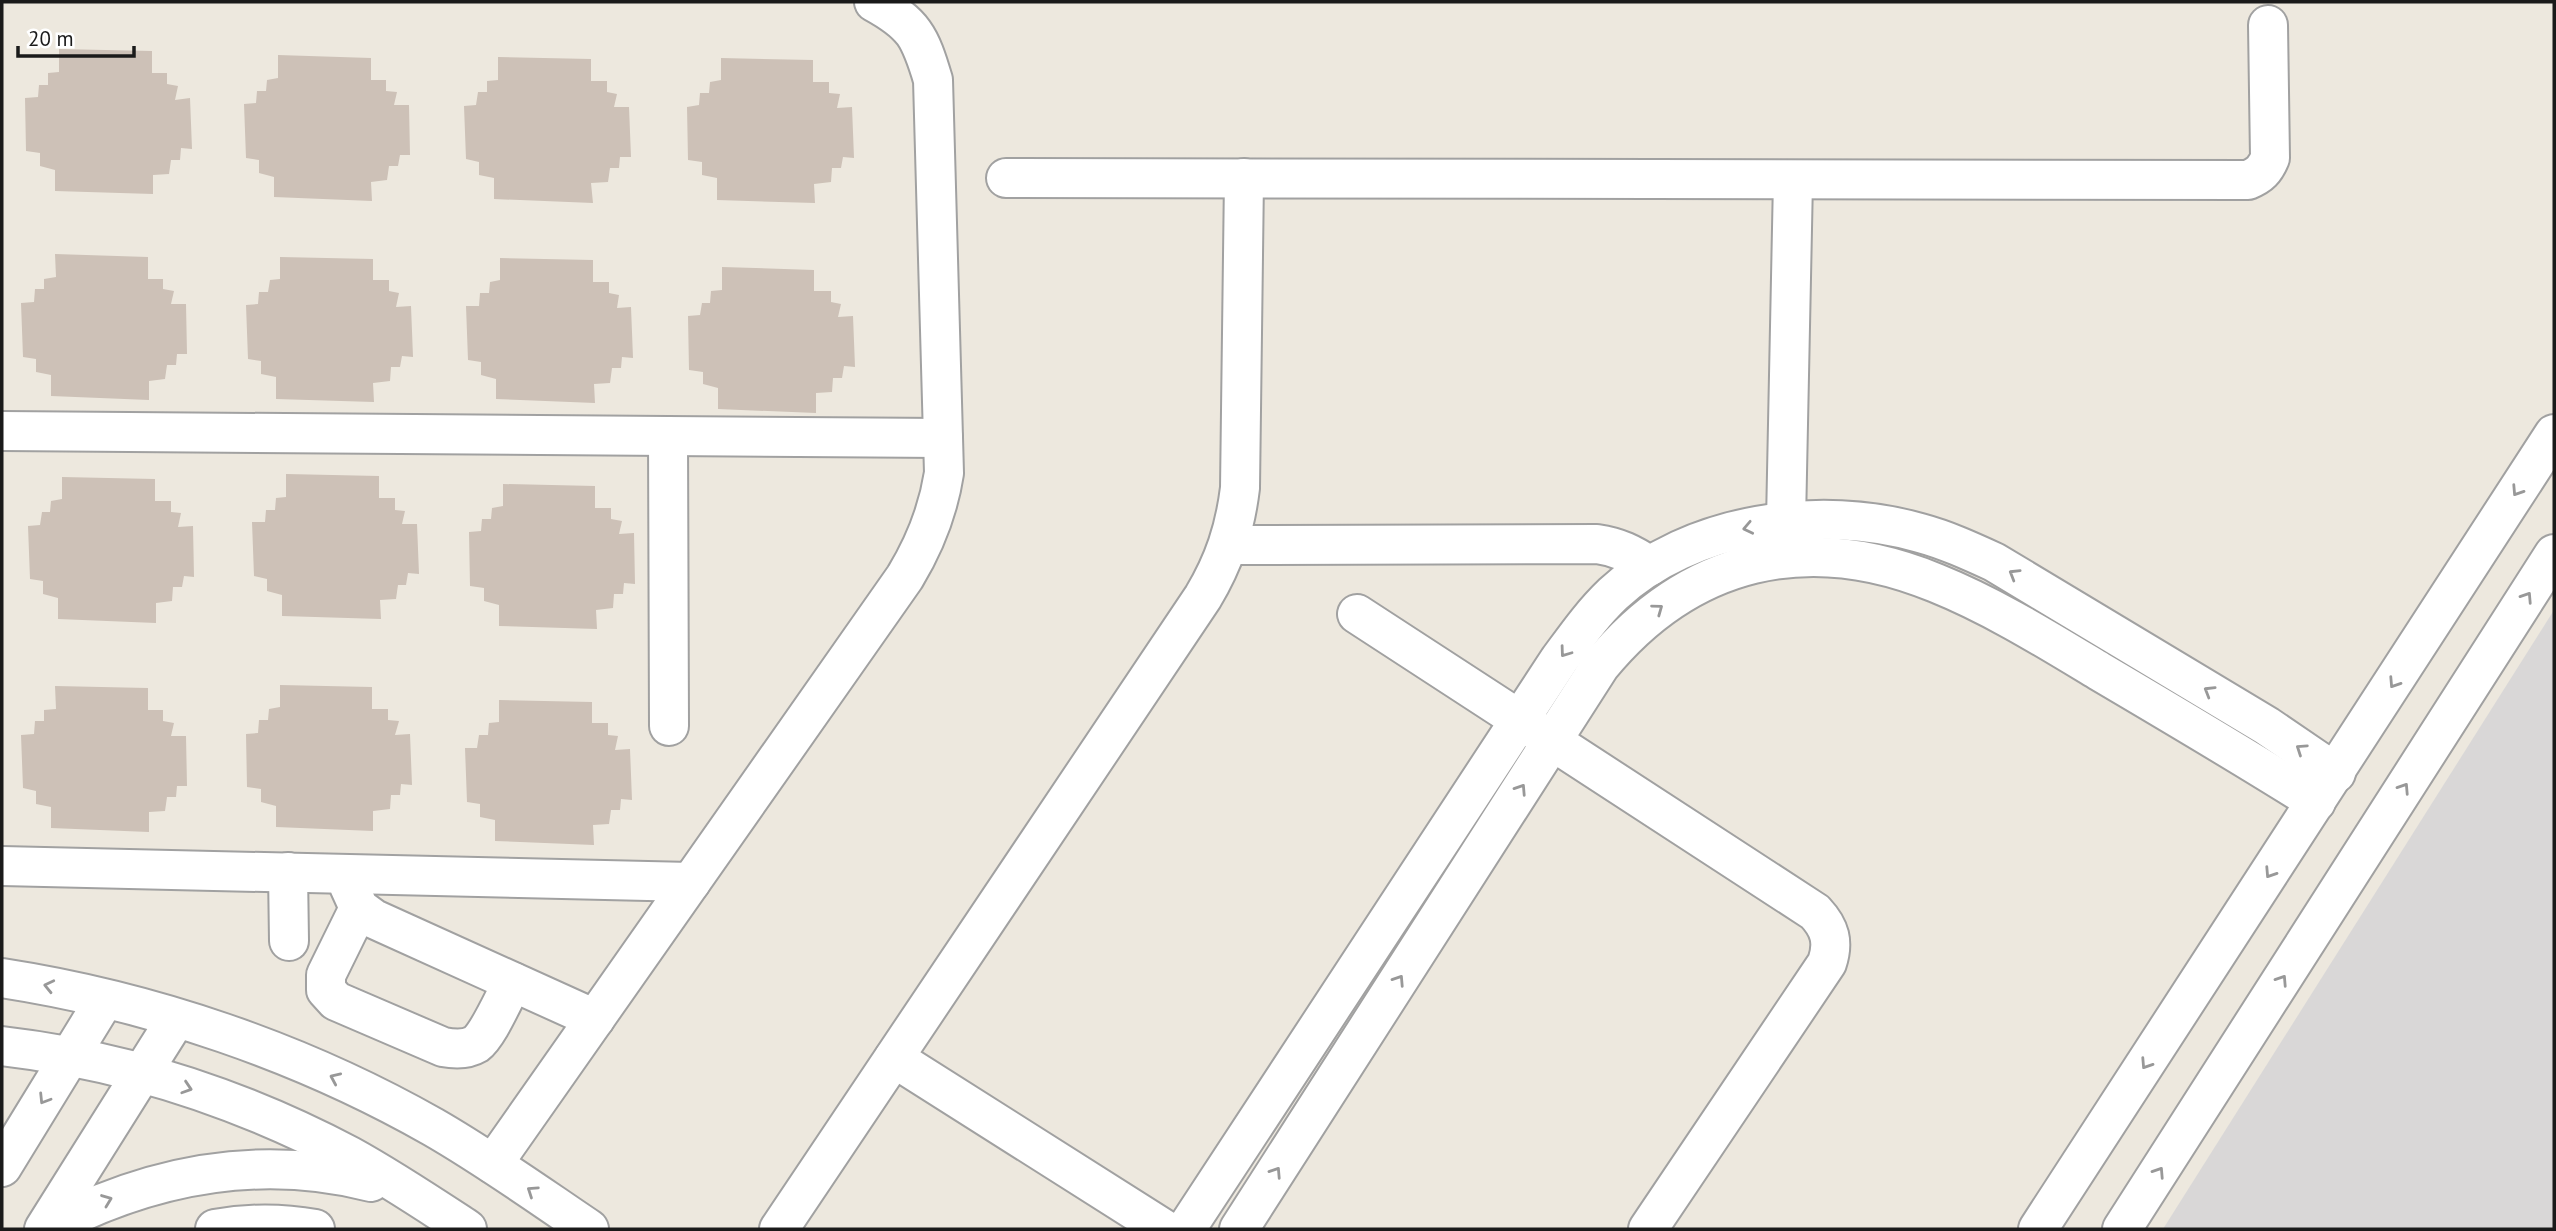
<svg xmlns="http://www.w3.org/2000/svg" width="2556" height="1231" font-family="'PT Sans',sans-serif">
<rect width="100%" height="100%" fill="#ede8de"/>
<polygon fill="#d9d7d7" points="2554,610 2554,1229 2163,1229"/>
<g fill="#cdc1b7">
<polygon points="59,49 152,51 152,73 167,73 167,84 178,86 175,100 190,98 192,149 181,148 180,160 171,160 169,174 153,175 153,194 55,191 55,170 40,166 40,153 26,151 25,98 38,97 39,85 48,85 48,73 59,72"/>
<polygon points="278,55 371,58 371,80 386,80 386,91 397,92 394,105 409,105 410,155 400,155 398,166 389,166 387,180 371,182 372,201 274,197 274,177 259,173 259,160 246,158 244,104 256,103 257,91 266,91 267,80 278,78"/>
<polygon points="498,57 591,59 591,81 607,81 607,92 617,94 614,107 629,107 631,157 620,157 619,168 610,168 608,182 591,183 593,203 494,199 494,178 479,175 479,162 466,159 464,106 476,105 478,92 487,92 487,81 498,80"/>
<polygon points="721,58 813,60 813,82 829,82 829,93 840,94 837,108 852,107 854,158 843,157 841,168 832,168 831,182 814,184 815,203 717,200 717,178 702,175 702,162 688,160 687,107 699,105 700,93 709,93 710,82 721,80"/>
<polygon points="55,254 148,257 148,279 163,279 163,289 174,291 171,304 186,304 187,354 177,354 176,365 167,365 165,379 149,381 149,400 51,396 51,375 36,372 36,359 23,357 21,303 34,302 35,289 44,289 44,279 56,277"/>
<polygon points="280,257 373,259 373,280 389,280 389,291 399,293 396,307 411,306 413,357 402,356 400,367 391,367 390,381 373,383 374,402 276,399 276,377 261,374 261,361 248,359 246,305 258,304 259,292 268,292 270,280 280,279"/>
<polygon points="500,258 593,260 593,282 609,282 609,293 619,295 617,308 631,307 633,358 622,357 621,368 612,368 610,383 594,384 595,403 496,399 496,379 481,375 481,362 468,360 466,306 479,306 480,293 489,293 490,282 500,280"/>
<polygon points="722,267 814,270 814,291 831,291 831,302 841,304 838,317 853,316 855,367 844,366 842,378 833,378 832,392 816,393 816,413 718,409 718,388 703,384 703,372 689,370 688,316 700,315 702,303 710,303 711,291 722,290"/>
<polygon points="286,474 379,476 379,498 395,498 395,510 405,511 402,524 417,524 419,574 408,573 406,585 398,585 396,599 380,600 381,619 282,616 282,595 267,591 267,579 254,576 252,522 265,522 266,510 275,510 276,498 286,497"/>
<polygon points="62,477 155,479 155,501 171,501 171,512 181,513 178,527 193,526 194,577 184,576 182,587 173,587 172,601 156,603 156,623 58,619 58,598 43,594 43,581 30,579 28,526 40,525 42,512 50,512 51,501 62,499"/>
<polygon points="503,484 595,486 595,508 611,508 611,519 622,521 619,534 634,533 635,584 624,583 623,594 614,594 613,608 596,610 597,629 499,626 499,605 484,601 484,588 470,586 469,532 481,531 482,519 491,519 492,508 503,506"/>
<polygon points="280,685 372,687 372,709 388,709 388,720 399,721 395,735 410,734 412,785 401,784 400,795 391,795 390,809 373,811 373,831 276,827 276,806 261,802 261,789 247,787 246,734 258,733 259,720 268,720 269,709 280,707"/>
<polygon points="55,686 148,688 148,710 163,710 163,721 174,723 171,736 186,736 187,786 177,786 176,797 167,797 165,811 149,812 149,832 51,828 51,807 36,804 36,791 23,788 21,735 34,734 35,721 44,721 44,710 56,709"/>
<polygon points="499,700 592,702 592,723 608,723 608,735 618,736 615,750 630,749 632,800 621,799 620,810 611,810 609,824 593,825 594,845 495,841 495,820 480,817 480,804 467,802 465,748 477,748 479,735 488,735 489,723 499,722"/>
</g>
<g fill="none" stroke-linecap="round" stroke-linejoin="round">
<defs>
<g id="minor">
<path d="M1006,178L2248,180C2260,175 2265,170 2270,158L2268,25"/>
<polyline points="2,431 943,438"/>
<polyline points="668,436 669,726"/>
<polyline points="1786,522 1793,180"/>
<path d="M1229,545L1597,544C1618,547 1632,554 1650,566"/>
<path d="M1357,614L1815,912C1830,928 1834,942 1827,963L1648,1229"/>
<polyline points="2,866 691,882"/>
<polyline points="288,872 289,941"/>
<polyline points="349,886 359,908 374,919 595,1019"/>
<path d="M359,908L326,975V990L336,1001L443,1047C454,1049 466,1050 476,1044C489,1034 504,997 513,982"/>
<path d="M2,978C151,1001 301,1052 433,1127C487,1158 537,1194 589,1229"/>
<path d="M2,1046C123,1060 242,1099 350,1156C390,1178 429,1204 467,1229"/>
<polyline points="894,1058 1164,1229"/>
<path d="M493,1164L905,577C925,544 938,512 944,473L933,80C920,36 914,24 874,2"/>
<polyline points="2,1167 105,999"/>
<polyline points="44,1229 176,1019"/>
<path d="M46,1229C149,1175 257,1153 371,1182"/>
<path d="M215,1229C248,1223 282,1223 315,1229"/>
<path d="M779,1229L1203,597C1224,562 1235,529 1240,488L1244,178"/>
<path d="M1186,1229L1559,660C1576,637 1592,614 1613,594C1690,522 1821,504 1920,533C1946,540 1970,551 1994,562L2267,726L2336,773"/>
<path d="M1239,1229L1600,666C1689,558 1807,530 1936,583C1993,606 2046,639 2099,671C2172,714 2245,757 2316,802"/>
<polyline points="2038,1229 2554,434"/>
<polyline points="2122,1229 2554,554"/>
</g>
</defs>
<use href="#minor" stroke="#a1a1a1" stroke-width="42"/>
<use href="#minor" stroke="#fff" stroke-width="38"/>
</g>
<defs><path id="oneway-chevron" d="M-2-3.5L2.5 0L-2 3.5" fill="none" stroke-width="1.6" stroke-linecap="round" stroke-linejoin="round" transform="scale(1.75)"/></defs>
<g stroke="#989898">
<use href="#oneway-chevron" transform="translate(2517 491) rotate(123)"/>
<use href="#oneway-chevron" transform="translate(1748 528) rotate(168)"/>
<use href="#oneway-chevron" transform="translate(2014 574) rotate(-149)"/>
<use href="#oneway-chevron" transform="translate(2527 597) rotate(-57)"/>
<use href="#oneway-chevron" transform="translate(1658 609) rotate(-36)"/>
<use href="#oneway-chevron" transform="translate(1565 652) rotate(126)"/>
<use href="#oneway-chevron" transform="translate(2394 683) rotate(123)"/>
<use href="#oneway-chevron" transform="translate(2209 691) rotate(-149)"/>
<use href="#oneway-chevron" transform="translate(2301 749) rotate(-146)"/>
<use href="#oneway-chevron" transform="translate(2404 788) rotate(-57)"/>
<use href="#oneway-chevron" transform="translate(1521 789) rotate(-57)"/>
<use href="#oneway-chevron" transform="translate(2270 873) rotate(123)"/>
<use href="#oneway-chevron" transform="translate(1399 980) rotate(-57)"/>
<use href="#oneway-chevron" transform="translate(2282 980) rotate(-57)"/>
<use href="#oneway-chevron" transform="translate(49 986) rotate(-167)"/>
<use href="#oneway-chevron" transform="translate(2146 1064) rotate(123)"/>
<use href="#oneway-chevron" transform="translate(335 1078) rotate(-156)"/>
<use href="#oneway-chevron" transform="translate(187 1088) rotate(18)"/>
<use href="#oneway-chevron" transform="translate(44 1099) rotate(122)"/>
<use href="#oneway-chevron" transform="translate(1276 1172) rotate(-57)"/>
<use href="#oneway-chevron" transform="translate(2159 1172) rotate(-57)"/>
<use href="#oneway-chevron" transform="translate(532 1191) rotate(-146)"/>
<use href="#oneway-chevron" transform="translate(107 1200) rotate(-21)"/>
</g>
<rect width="2556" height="1231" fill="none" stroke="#1a1a1a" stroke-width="7"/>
<path d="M18 46v10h116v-10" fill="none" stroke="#1a1a1a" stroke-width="3.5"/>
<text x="28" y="46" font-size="21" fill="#1a1a1a" stroke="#ffffff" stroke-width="5" paint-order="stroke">20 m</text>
</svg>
